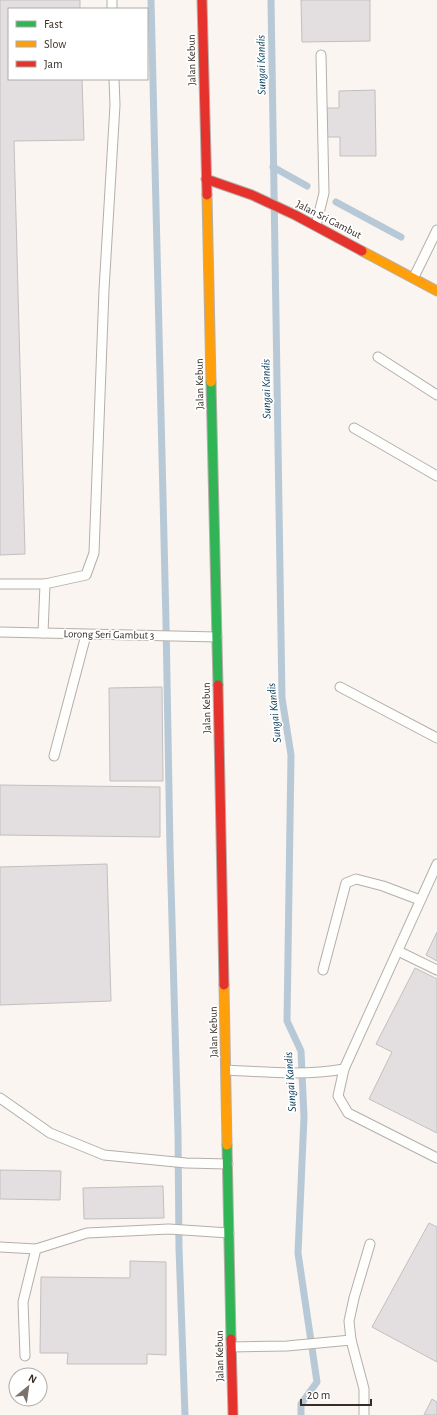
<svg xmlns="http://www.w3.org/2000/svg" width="437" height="1415" font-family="'Alegreya Sans',sans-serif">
<rect width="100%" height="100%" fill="#faf5f0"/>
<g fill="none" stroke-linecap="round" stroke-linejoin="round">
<g stroke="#b7c9d6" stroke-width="7">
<polyline points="151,0 166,622 170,849 178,1134 179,1248 185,1415"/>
<polyline points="271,0 282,698 291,755 287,1021 301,1051 304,1117 298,1253 317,1382 301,1404 301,1415"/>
<polyline points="273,167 307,186"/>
<polyline points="336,202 401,237"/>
</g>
</g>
<g fill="#e3dfe1" stroke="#c2bfc0">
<polygon points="0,0 80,0 80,9 9,9 9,79 82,79 84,140 14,141 25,554 0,555"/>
<polygon points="301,0 370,0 370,41 302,42"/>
<polygon points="375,90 376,156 340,156 340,137 321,137 321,108 339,108 339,91"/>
<polygon points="162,687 163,781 110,781 109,688"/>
<polygon points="0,785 160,787 160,837 0,835"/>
<polygon points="107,864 111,1001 0,1005 0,867"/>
<polygon points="437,932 437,961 426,955"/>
<polygon points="415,968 437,979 437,1133 369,1099 392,1052 376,1044"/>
<polygon points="0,1170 61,1171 60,1200 0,1199"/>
<polygon points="163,1186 164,1218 84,1219 83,1188"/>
<polygon points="429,1223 437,1227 437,1362 372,1327"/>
<polygon points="130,1261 166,1262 166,1355 147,1354 147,1364 67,1364 68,1353 40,1353 41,1277 130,1278"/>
<polygon points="432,1399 437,1402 437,1415 424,1415"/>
</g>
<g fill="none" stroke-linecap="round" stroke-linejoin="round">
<defs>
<g id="lane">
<polyline points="112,0 112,9"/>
<polyline points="316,225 324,193 321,55"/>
<polyline points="414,277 437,230"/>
<polyline points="378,357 437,395"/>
<polyline points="354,428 437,476"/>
<polyline points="0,584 45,584"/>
<polyline points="0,632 217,637"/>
<polyline points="43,633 45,584 86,575 94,553 104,290 115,105 114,79"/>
<polyline points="340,687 437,738"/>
<polyline points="54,756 86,635"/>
<polyline points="398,951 437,970"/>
<polyline points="323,970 346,883 356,879 383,886 420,900"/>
<polyline points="344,1069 338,1096 348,1113 437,1158"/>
<path d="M226,1070C265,1072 304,1076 344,1069L437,864"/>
<polyline points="0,1098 50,1133 104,1155 186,1163 228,1164"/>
<polyline points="0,1247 36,1249"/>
<polyline points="351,1340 349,1321 354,1298 370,1244"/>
<polyline points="231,1347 287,1346 351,1340 364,1389 364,1415"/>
<polyline points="25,1356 23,1302 36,1249 87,1233 169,1229 229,1233"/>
</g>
<g id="fast">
<polyline points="211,382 218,685"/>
<polyline points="227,1145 231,1339"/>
</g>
<g id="slow">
<polyline points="207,195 211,382"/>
<polyline points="362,251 437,291"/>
<polyline points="224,985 227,1145"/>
</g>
<g id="jam">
<polyline points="202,0 207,195"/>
<polyline points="206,179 252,195 295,215 362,251"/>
<polyline points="218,685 224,985"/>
<polyline points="231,1339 233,1415"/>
</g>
</defs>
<use href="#lane" stroke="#b5afa9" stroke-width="11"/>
<use href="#fast" stroke="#b5afa9" stroke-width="11"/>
<use href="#slow" stroke="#b5afa9" stroke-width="11"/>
<use href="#jam" stroke="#b5afa9" stroke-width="11"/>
<use href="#lane" stroke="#fefefd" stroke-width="9"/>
<use href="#fast" stroke="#30b455" stroke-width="9"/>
<use href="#slow" stroke="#ff9f0a" stroke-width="9"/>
<use href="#jam" stroke="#e5322d" stroke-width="9"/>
</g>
<g text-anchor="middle" stroke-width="3.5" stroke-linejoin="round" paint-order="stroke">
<g font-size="11" fill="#352d26" stroke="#fff">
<text transform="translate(191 60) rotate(-91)" y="4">Jalan Kebun</text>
<text transform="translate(329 219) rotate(27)" y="4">Jalan Sri Gambut</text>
<text transform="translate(199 384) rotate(-91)" y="4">Jalan Kebun</text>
<text transform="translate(109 634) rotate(1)" y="4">Lorong Seri Gambut 3</text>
<text transform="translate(206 708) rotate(-91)" y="4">Jalan Kebun</text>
<text transform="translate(213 1032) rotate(-91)" y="4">Jalan Kebun</text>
<text transform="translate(219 1356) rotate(-91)" y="4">Jalan Kebun</text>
</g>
<g font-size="12" font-style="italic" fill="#0f4361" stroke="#fff">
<text transform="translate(261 65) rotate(-91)" y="4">Sungai Kandis</text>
<text transform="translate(266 389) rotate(-91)" y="4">Sungai Kandis</text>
<text transform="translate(274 713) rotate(-96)" y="4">Sungai Kandis</text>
<text transform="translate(290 1082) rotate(-94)" y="4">Sungai Kandis</text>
</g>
</g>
<rect x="8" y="8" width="140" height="72" fill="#ffffff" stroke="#aeaba8"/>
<rect x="16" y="21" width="20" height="6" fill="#30b455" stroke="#aeaba8"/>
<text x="44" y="28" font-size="12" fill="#352d26">Fast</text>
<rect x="16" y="41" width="20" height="6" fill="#ff9f0a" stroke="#aeaba8"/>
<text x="44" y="48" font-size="12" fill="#352d26">Slow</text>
<rect x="16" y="61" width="20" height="6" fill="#e5322d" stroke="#aeaba8"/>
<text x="44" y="68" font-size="12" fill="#352d26">Jam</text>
<g transform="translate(28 1387) rotate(29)"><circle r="19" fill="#ffffff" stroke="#aeaba8"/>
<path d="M0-3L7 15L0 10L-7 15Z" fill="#7a736d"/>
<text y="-6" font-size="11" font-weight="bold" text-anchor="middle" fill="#352d26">N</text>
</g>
<path d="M301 1399v6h70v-6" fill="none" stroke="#352d26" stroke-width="2"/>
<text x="307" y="1399" font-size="12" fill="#352d26" stroke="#ffffff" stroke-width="3" paint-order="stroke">20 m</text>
</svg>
